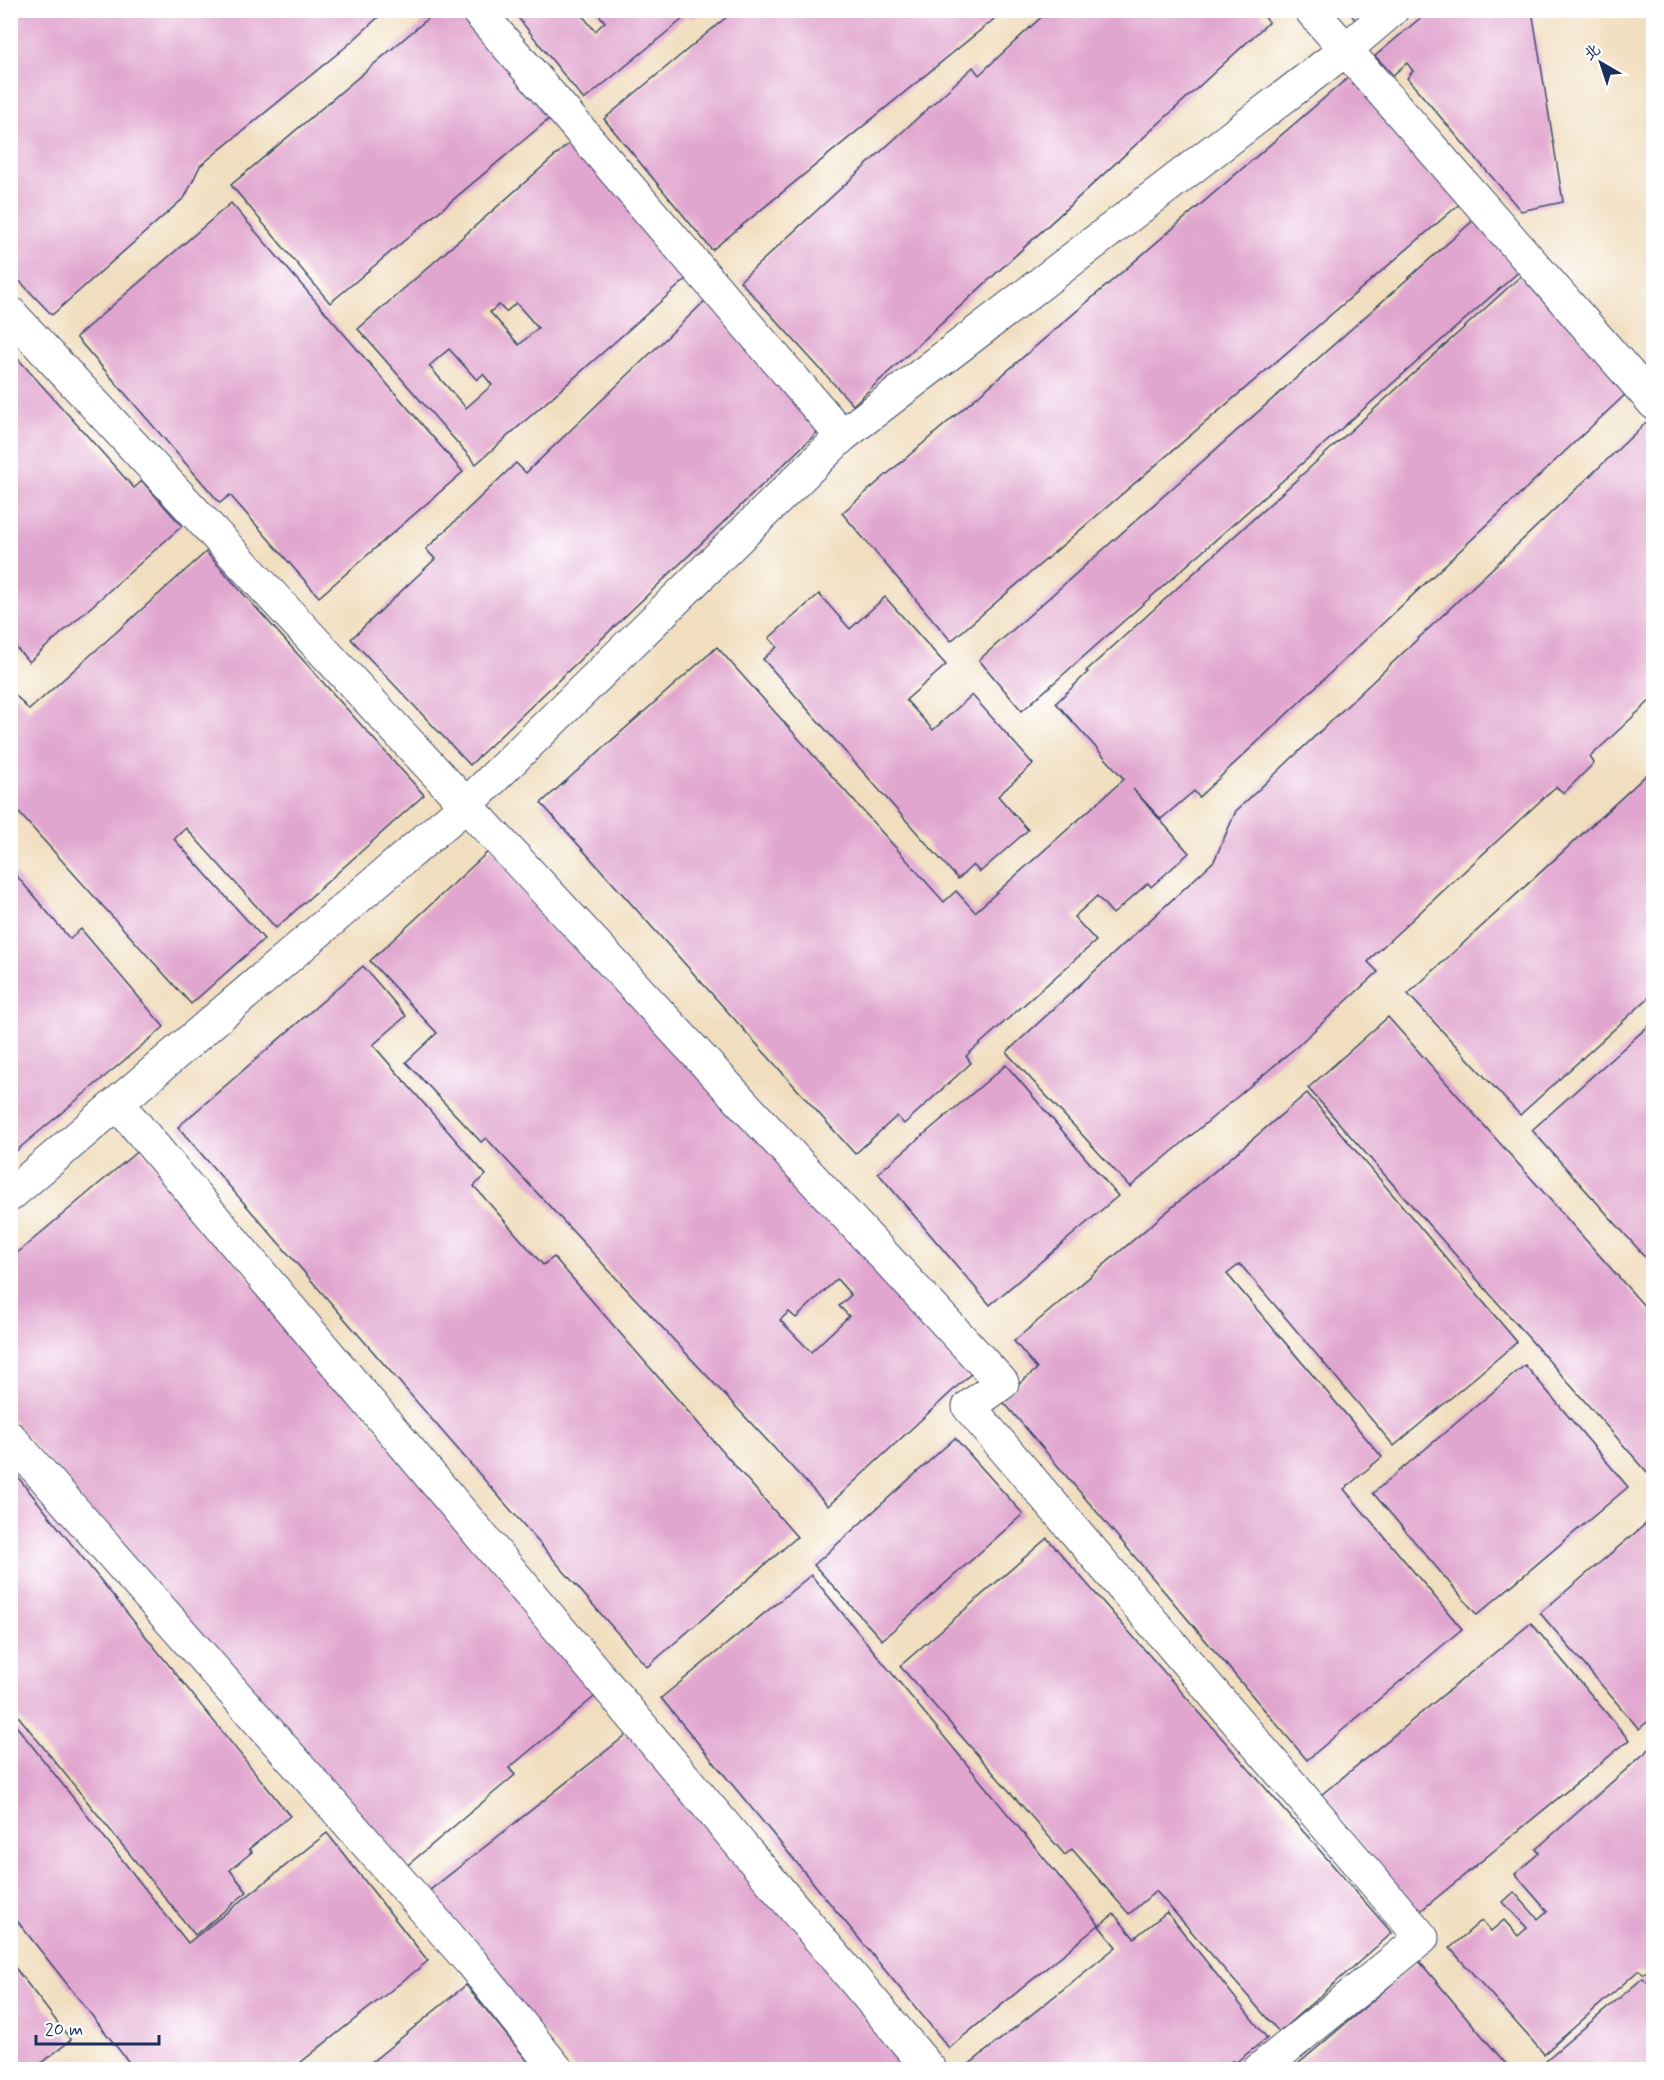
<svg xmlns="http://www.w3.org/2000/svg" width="1664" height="2080" font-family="Mynerve,'LXGW WenKai TC',sans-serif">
<rect width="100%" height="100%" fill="#fff"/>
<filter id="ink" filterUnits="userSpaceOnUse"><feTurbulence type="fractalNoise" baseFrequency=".0167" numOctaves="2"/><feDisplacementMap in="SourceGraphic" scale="12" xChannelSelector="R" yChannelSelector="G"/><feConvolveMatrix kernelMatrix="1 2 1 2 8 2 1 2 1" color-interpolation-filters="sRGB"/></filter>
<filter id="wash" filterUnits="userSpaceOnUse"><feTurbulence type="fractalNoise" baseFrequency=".008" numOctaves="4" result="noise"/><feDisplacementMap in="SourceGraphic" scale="24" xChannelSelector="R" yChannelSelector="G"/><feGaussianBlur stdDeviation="1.35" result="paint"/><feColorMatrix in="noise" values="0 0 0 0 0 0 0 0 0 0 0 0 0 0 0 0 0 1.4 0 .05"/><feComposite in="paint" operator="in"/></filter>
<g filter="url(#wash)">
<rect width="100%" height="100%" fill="#f1debf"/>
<g id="blocks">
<g fill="#e1a6cf" fill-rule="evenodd">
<polygon points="10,10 386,10 348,45 200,166 185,197 52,315 10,271"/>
<polygon points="438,10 468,10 555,114 330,303 231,185"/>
<polygon points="512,10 578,10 595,31 605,22 595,10 704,10 693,19 689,14 584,100"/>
<polygon points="735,10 1005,10 712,250 604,119"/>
<polygon points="1049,10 1258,10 1269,22 853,405 740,281 973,67 979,75"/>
<polygon points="1348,10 1367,10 1355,20"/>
<polygon points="1430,10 1532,10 1563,202 1521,211 1407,78 1413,71 1407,63 1393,75 1375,56"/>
<polygon points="1350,76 1462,202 951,641 842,513"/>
<path d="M573,140L691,275L476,464L358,329ZM516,303L538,328L519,345L490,312L499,305L506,312ZM449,349L477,380L483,374L492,385L466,408L429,366Z"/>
<polygon points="231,203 463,472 319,597 230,495 220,503 76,337"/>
<polygon points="1476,218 1522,269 1022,711 979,660"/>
<polygon points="1523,274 1629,391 1199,797 1194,791 1161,819 1133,789 1189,853 1151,887 1148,883 1113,914 1097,896 1074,917 1096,941 966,1056 971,1063 904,1124 897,1116 855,1154 541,803 717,647 944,902 956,891 975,912 1124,779 1056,703 1088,672 1086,671"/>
<polygon points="708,298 828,422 470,765 351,639 435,559 426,549 516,463 526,473"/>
<polygon points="10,350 134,488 142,481 182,526 29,662 10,641"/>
<polygon points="1649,420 1654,425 1654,697 1590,757 1594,763 1564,793 1556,787 1551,791 1376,953 1368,962 1378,972 1294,1049 1130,1187 1007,1053 1008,1051 1214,861 1236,811"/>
<polygon points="206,552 424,795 276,928 186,828 174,839 264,939 191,1004 10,803 10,689 29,710"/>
<polygon points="819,594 850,629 885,597 946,665 906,700 933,730 972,695 1033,764 998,796 1028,830 980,872 973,865 958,879 763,659 777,647 769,638"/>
<polygon points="1654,768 1654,993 1520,1115 1408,994"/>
<path d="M492,848L976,1369L828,1506L486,1138L481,1142L406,1062L437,1033L370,961ZM837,1279L851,1295L839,1306L849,1316L811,1352L780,1320L789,1312L796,1318Z"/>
<polygon points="10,868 70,939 81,929 164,1027 10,1156"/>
<polygon points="363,966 406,1016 373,1045 486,1175 474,1186 543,1265 554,1257 797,1537 647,1667 178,1127"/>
<polygon points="1388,1017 1654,1317 1654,1468 1648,1473 1308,1088"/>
<polygon points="1654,1021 1654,1255 1648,1260 1532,1130"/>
<polygon points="1006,1065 1118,1196 990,1305 878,1173"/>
<polygon points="1307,1093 1517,1342 1394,1446 1240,1264 1227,1274 1382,1457 1344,1489 1462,1629 1307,1760 1001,1399 1037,1369 1014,1341"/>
<polygon points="140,1149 599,1693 509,1768 515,1775 397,1874 10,1416 10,1259"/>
<polygon points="1525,1365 1628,1487 1477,1615 1373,1493"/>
<polygon points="955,1438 1023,1514 882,1640 814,1565"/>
<polygon points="13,1471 290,1816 249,1849 252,1852 230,1870 247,1892 195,1935 10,1706 10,1473"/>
<polygon points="1654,1517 1654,1716 1639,1729 1540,1613"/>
<polygon points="1047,1538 1392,1933 1279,2032 1156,1891 1129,1914 1072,1849 1065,1855 900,1666"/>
<polygon points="811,1575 1099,1925 949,2048 661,1698"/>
<polygon points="1531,1623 1629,1740 1418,1913 1321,1795"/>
<polygon points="10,1718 188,1943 327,1833 428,1961 291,2070 135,2070 10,1912"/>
<polygon points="635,1728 909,2070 576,2070 470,1946 429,1891"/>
<polygon points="1654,1745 1654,1965 1643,1974 1639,1970 1544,2054 1450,1948 1482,1920 1491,1931 1504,1920 1518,1936 1527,1928 1503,1902 1514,1892 1538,1919 1547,1911 1515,1874 1539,1853 1536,1849"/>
<polygon points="1167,1912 1267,2038 1235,2063 1233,2060 1221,2070 962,2070 1116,1947 1099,1926 1114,1914 1134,1938"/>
<polygon points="10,1961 71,2040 32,2070 10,2070"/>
<polygon points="1419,1961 1511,2070 1291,2070"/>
<polygon points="1643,1978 1649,1984 1654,1979 1654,2070 1554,2070 1546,2060"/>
<polygon points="466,1985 535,2070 362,2070"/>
<polygon points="92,2064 97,2070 84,2070"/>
</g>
</g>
</g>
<g filter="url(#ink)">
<use href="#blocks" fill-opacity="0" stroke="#3b496d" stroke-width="1.5"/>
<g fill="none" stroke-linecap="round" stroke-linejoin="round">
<defs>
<g id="minor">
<polyline points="477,10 842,436"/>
<polyline points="1311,10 1654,403"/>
<polyline points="10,313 1002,1383 969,1407 1422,1938 1259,2070"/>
<polyline points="118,1104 930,2070"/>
<polyline points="10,1195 466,805 842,436 1345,50 1392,10"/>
<polyline points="10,1438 470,1961 557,2070"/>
</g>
</defs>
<use href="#minor" stroke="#3b496d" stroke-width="35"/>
<use href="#minor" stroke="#fff" stroke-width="33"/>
</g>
</g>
<rect width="1664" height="2080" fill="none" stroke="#fff" stroke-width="36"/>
<g transform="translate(1601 63) rotate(321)" stroke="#ffffff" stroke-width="4.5" paint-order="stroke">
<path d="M0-4.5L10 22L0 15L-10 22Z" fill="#1b2f5e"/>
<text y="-9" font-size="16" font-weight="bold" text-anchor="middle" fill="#1b2f5e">北</text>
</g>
<path d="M36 2035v9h123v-9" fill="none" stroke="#1b2f5e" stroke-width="3"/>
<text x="45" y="2035" font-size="18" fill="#1b2f5e" stroke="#ffffff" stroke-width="4.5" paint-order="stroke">20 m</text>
</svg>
